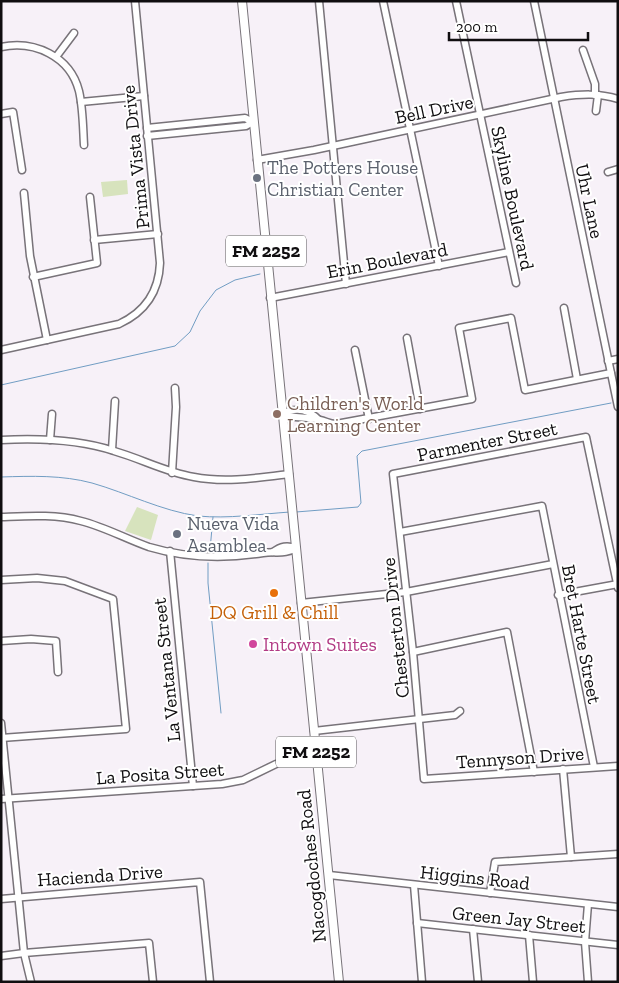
<svg xmlns="http://www.w3.org/2000/svg" width="619" height="983" font-family="'Zilla Slab',serif">
<rect width="100%" height="100%" fill="#f7f1f8"/>
<g fill="#d7e3bd">
<polygon points="127,180 128,194 103,197 101,182"/>
<polygon points="137,507 158,515 151,540 125,531"/>
</g>
<g fill="none" stroke-linecap="round" stroke-linejoin="round">
<g stroke="#719dc3" stroke-width="1">
<polyline points="1,385 175,346 190,332 200,311 216,290 235,280 260,274"/>
<path d="M1,477C32,476 62,475 92,483C127,493 162,511 198,516C228,519 260,514 290,512"/>
<polyline points="296,512 358,507 361,503 357,456 362,451 611,403"/>
<polyline points="210,550 213,517"/>
<polyline points="208,563 208,583 221,713"/>
</g>
<defs>
<g id="minor">
<polyline points="319,1 346,284"/>
<polyline points="383,1 439,266"/>
<polyline points="456,1 516,283"/>
<polyline points="534,1 618,407"/>
<path d="M1,47C34,40 70,56 79,91C83,108 83,128 84,145"/>
<polyline points="583,50 595,84 595,95"/>
<polyline points="56,57 74,33"/>
<polyline points="81,102 144,96"/>
<polyline points="596,111 598,95"/>
<polyline points="1,114 13,112 22,170"/>
<polyline points="147,128 245,118 253,122"/>
<polyline points="147,136 246,126 253,122"/>
<path d="M257,160L314,150L561,97C581,94 599,93 618,99"/>
<polyline points="608,172 618,169"/>
<polyline points="24,193 30,256 47,340"/>
<polyline points="94,240 158,234"/>
<polyline points="33,277 97,263 90,197"/>
<polyline points="270,298 509,252"/>
<polyline points="564,308 577,379"/>
<polyline points="407,338 420,409"/>
<path d="M1,350L119,324C145,312 159,291 160,263L135,1"/>
<polyline points="355,350 369,419"/>
<polyline points="608,361 618,359"/>
<path d="M282,414C294,419 307,416 320,420C326,421 329,424 336,424L472,399L459,328L511,318L525,390L611,373"/>
<path d="M282,414C295,407 308,409 319,420"/>
<path d="M1,440C39,438 78,439 114,451C142,459 165,472 194,477C225,483 257,478 289,474"/>
<polyline points="50,440 52,414"/>
<polyline points="112,450 115,401"/>
<polyline points="172,473 176,407 175,388"/>
<path d="M1,517C28,516 55,514 81,521C105,527 126,539 149,547C186,558 225,559 263,553C276,551 285,555 296,548"/>
<polyline points="400,532 542,506 594,767"/>
<polyline points="170,551 193,786"/>
<path d="M273,552C281,546 287,545 296,548"/>
<polyline points="1,580 37,578 65,581 113,599 126,729 1,738"/>
<polyline points="618,588 586,437 393,474 413,652 424,779 618,766"/>
<polyline points="558,595 618,584"/>
<polyline points="301,603 406,592 553,564"/>
<polyline points="1,641 31,639 56,641 58,672"/>
<polyline points="413,652 507,632 534,772"/>
<polyline points="1,723 24,953 31,982"/>
<polyline points="314,731 455,715 460,711"/>
<polyline points="563,769 571,857"/>
<polyline points="1,799 222,784 243,780 276,764 286,761 317,759"/>
<polyline points="329,875 618,907"/>
<polyline points="414,885 422,982"/>
<polyline points="490,893 495,862 618,854"/>
<polyline points="1,899 200,882 210,982"/>
<polyline points="417,923 618,945"/>
<polyline points="473,929 478,982"/>
<polyline points="529,935 533,982"/>
<polyline points="1,956 24,953 149,943 153,982"/>
<polyline points="588,982 585,942 588,904"/>
</g>
<polyline id="major" points="242,1 339,982"/>
</defs>
<use href="#minor" stroke="#787379" stroke-width="9"/>
<use href="#major" stroke="#787379" stroke-width="10"/>
<use href="#minor" stroke="#fff" stroke-width="6"/>
<use href="#major" stroke="#fff" stroke-width="8"/>
</g>
<g fill="#6b7280" stroke="#fff" stroke-width="2">
<circle cx="257" cy="178" r="5"/>
<circle cx="177" cy="534" r="5"/>
</g>
<circle fill="#8d6e63" stroke="#fff" stroke-width="2" cx="277" cy="414" r="5"/>
<circle fill="#e8710a" stroke="#fff" stroke-width="2" cx="274" cy="593" r="5"/>
<circle fill="#d1479c" stroke="#fff" stroke-width="2" cx="253" cy="644" r="5"/>
<g text-anchor="middle" stroke-width="4" stroke-linejoin="round" paint-order="stroke">
<g fill="#fff" stroke="#585658" stroke-width="1">
<rect x="226" y="235.5" width="80" height="31" rx="4"/>
<rect x="276" y="736.5" width="80" height="31" rx="4"/>
</g>
<g font-size="18" font-weight="bold" fill="#100e10">
<text x="266" y="257">FM 2252</text>
<text x="316" y="758">FM 2252</text>
</g>
<g font-size="19" fill="#100e10" stroke="#fff">
<text transform="translate(434 109) rotate(-12)" y="7">Bell Drive</text>
<text transform="translate(135 157) rotate(-96)" y="7">Prima Vista Drive</text>
<text transform="translate(513 198) rotate(78)" y="7">Skyline Boulevard</text>
<text transform="translate(590 201) rotate(78)" y="7">Uhr Lane</text>
<text transform="translate(387 260) rotate(-11)" y="7">Erin Boulevard</text>
<text transform="translate(487 441) rotate(-11)" y="7">Parmenter Street</text>
<text transform="translate(395 628) rotate(-96)" y="7">Chesterton Drive</text>
<text transform="translate(582 634) rotate(79)" y="7">Bret Harte Street</text>
<text transform="translate(166 670) rotate(-96)" y="7">La Ventana Street</text>
<text transform="translate(520 757) rotate(-4)" y="7">Tennyson Drive</text>
<text transform="translate(160 773) rotate(-4)" y="7">La Posita Street</text>
<text transform="translate(311 866) rotate(-96)" y="7">Nacogdoches Road</text>
<text transform="translate(100 875) rotate(-4)" y="7">Hacienda Drive</text>
<text transform="translate(475 877) rotate(6)" y="7">Higgins Road</text>
<text transform="translate(519 919) rotate(6)" y="7">Green Jay Street</text>
</g>
<g font-size="19" fill="#5b616d" stroke="#fff" text-anchor="start">
<text x="267" y="174">The Potters House<tspan x="267" dy="22">Christian Center</tspan></text>
<text x="187" y="530">Nueva Vida<tspan x="187" dy="22">Asamblea</tspan></text>
</g>
<g font-size="19" fill="#785e54" stroke="#fff" text-anchor="start">
<text x="287" y="410">Children's World<tspan x="287" dy="22">Learning Center</tspan></text>
</g>
<g font-size="19" fill="#c56008" stroke="#fff">
<text x="274" y="619">DQ Grill &amp; Chill</text>
</g>
<g font-size="19" fill="#b23c85" stroke="#fff" text-anchor="start">
<text x="263" y="651">Intown Suites</text>
</g>
</g>
<rect width="619" height="983" fill="none" stroke="#100e10" stroke-width="5"/>
<path d="M449 32v8h139v-8" fill="none" stroke="#100e10" stroke-width="2.5"/>
<text x="456" y="32" font-size="15" fill="#100e10" stroke="#ffffff" stroke-width="4" paint-order="stroke">200 m</text>
</svg>
